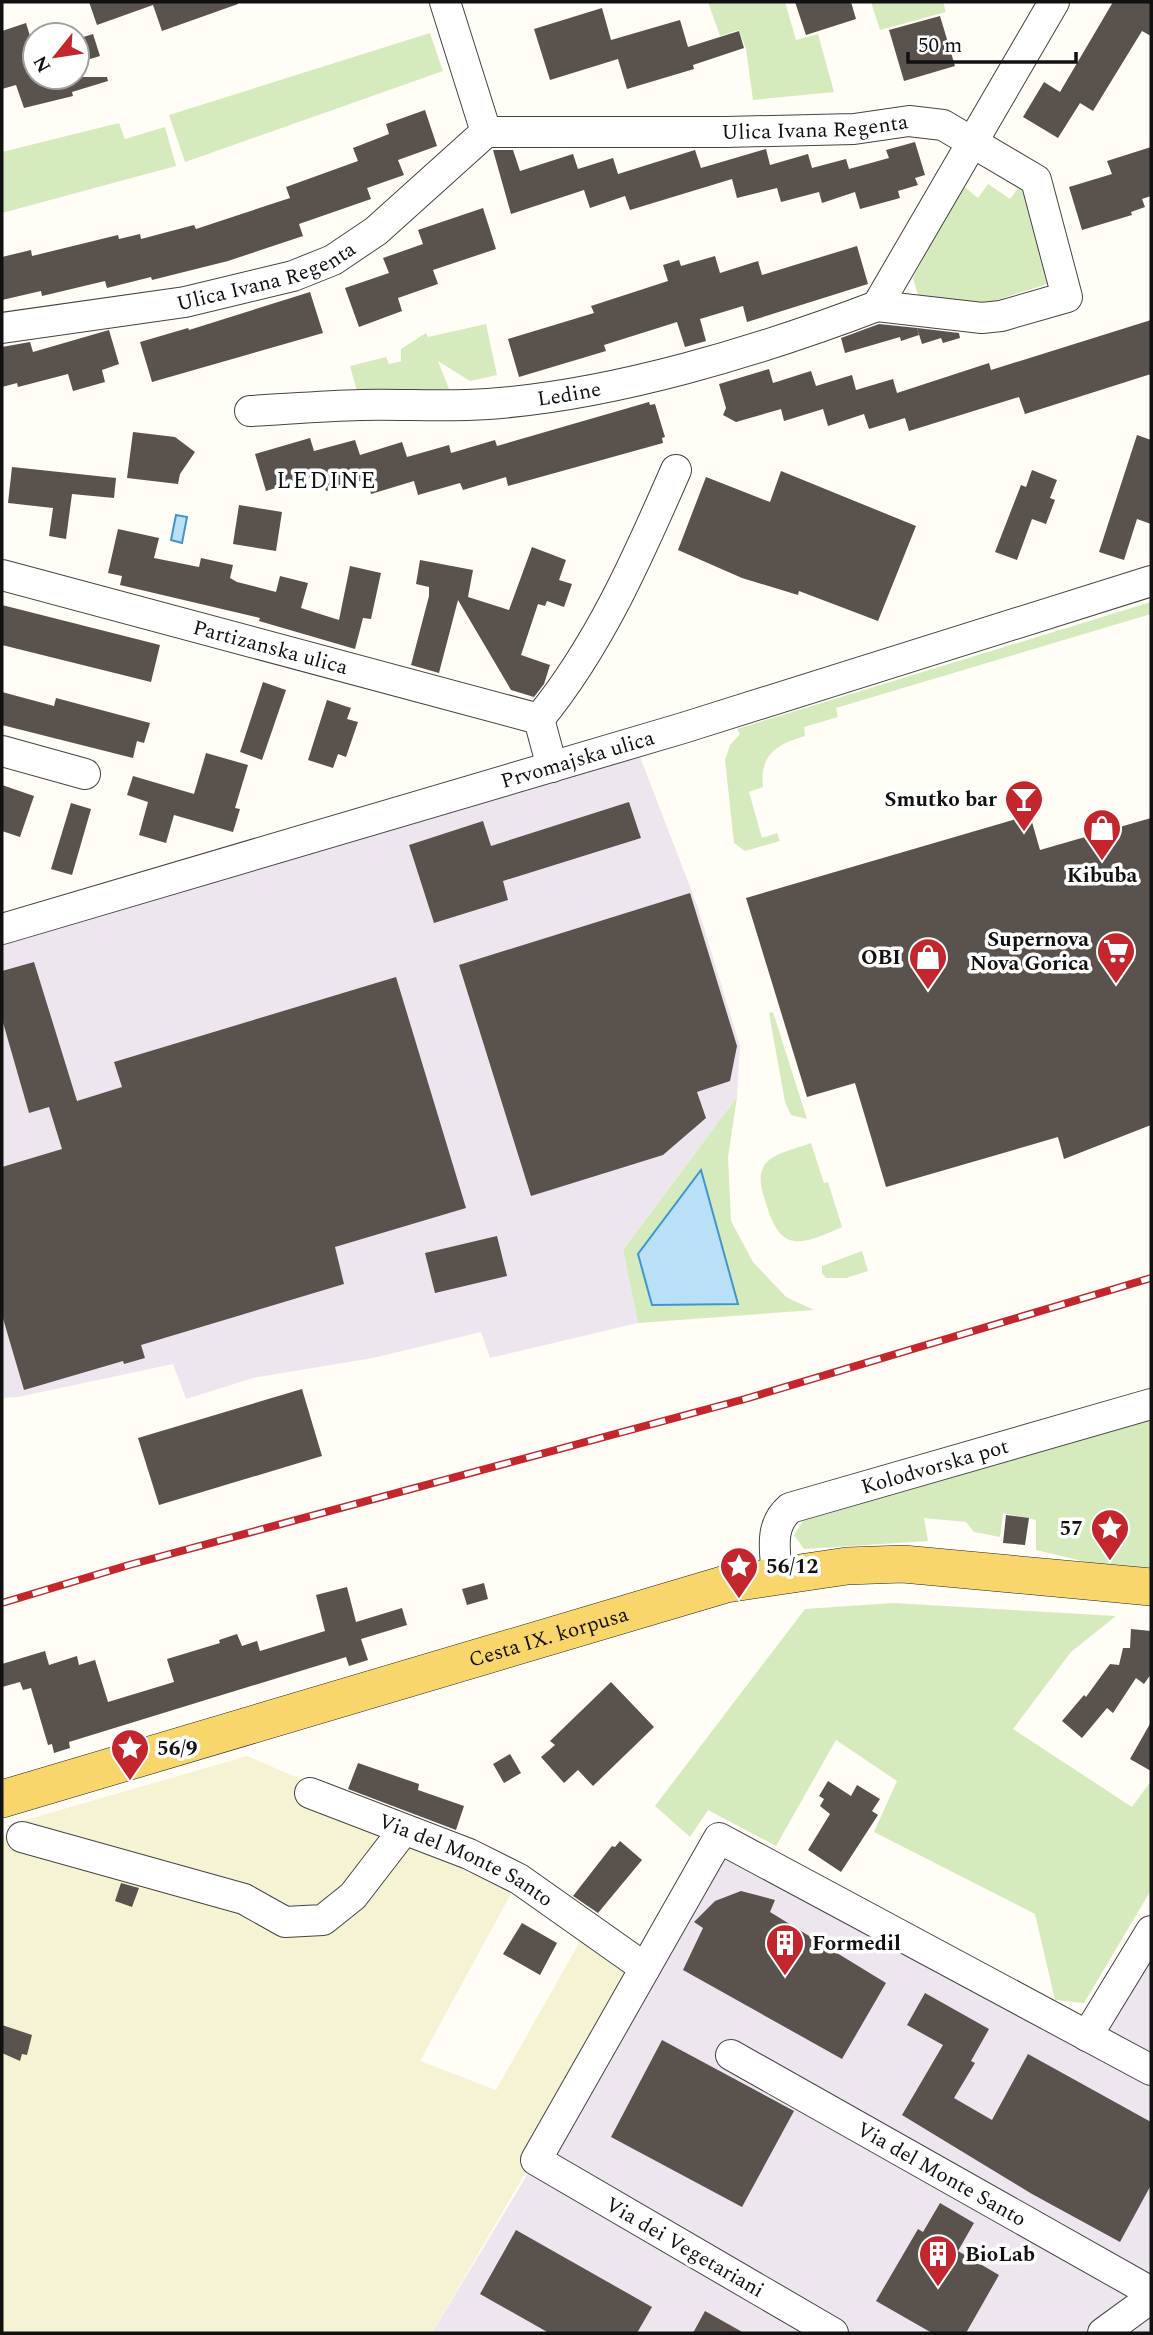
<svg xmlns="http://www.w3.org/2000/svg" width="1153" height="2335" font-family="Spectral,serif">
<rect width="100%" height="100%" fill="#fffdf5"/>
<g fill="#eee6ef">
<polygon points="637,749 697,905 740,1046 737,1097 623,1250 638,1323 490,1358 481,1332 373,1358 253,1378 186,1399 173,1364 18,1397 2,1398 2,945"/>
<polygon points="719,1838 1087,2036 1151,1931 1151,2333 432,2333 536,2160"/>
</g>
<g fill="#f6f3d4">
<polygon points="247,1756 303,1780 301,1799 384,1837 329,1905 285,1907 59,1835 5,1826"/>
<polygon points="403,1831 519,1879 420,2061 496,2090 588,1927 645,1968 432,2333 2,2333 2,1835 22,1837 323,1919"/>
</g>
<g fill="#d5ebbd">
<polygon points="708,2 785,2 796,40 818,34 834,92 753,100 746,49 739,30 720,36"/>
<polygon points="871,2 943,2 946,12 880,30"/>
<polygon points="430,33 443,71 185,162 169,115"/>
<polygon points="119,123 125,139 165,127 176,166 2,213 2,152"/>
<polygon points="988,184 1010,199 1020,186 1035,198 1053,282 969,309 921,305 913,278 962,185 978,198"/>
<polygon points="486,324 497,375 470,381 438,361 449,389 358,395 350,366 386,357 389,364 401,361 401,349 426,333 428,337"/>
<path d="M1151,602V614L836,708L838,717L804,727L805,736C777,744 759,755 763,787L749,792L762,838L777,833L780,841L745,851L734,843L725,760L730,745L740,734L737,729Z"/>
<polygon points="773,1012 807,1119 791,1115 785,1102 769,1013"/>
<polygon points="737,1097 728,1157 731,1221 753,1262 786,1297 814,1310 638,1323 623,1250"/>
<path d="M811,1143L824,1183L828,1182L842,1227C799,1246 780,1254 765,1200C762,1191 758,1177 763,1168C769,1153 797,1149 811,1143Z"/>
<polygon points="862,1251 868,1271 846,1278 826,1278 822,1273 822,1266"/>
<polygon points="1151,1420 1151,1569 1120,1570 1036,1550 1036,1520 1003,1513 1000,1537 974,1532 966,1522 924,1518 928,1541 804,1549 794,1535 803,1521"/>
<polygon points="893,1603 1116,1616 1071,1652 1013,1729 1132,1807 1151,1781 1151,1890 1084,2003 1055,2000 1035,1914 874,1832 897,1781 836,1740 776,1846 708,1810 690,1837 655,1806 805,1609"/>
</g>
<g fill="#b9e0f7" stroke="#3f96cf" stroke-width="2">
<polygon points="176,515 187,517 182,543 171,540"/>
<polygon points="701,1170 738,1304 652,1305 638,1254"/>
</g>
<g fill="#5a524d">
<polygon points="89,2 238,2 238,4 162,31 153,5 97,25"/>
<polygon points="795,2 851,2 856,19 806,35"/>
<polygon points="1113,2 1151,2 1151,36 1142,31 1093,111 1080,103 1058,138 1023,117 1044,82 1060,92"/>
<polygon points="602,8 611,40 680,20 688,47 739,31 744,48 693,65 694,69 627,89 618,59 550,80 534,29"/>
<polygon points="940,16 955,66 904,81 889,30"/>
<polygon points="26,23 35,52 35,77 107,77 108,81 72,92 73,96 24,108 16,85 2,89 2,31"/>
<polygon points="93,34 100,56 77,63 77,39"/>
<polygon points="425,110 437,146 398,160 404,175 367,188 371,199 299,224 303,236 228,261 152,280 151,277 107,288 105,281 42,296 41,291 2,300 2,257 31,250 32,256 118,235 119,239 140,234 141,239 194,225 196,229 290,198 286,187 358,161 353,148 389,134 386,124"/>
<polygon points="915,142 925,175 915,178 918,185 898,191 900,198 860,209 855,192 822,203 819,192 781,202 777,188 737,198 732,179 630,210 625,196 590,208 584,190 511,214 493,150 513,150 520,171 573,154 578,169 613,158 618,174 695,150 701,168 766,149 770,165 808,154 812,168 846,159 849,169 889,158 886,150"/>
<polygon points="1151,147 1151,196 1142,199 1145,207 1131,212 1132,215 1082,230 1069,187 1112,174 1107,161"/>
<polygon points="483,208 496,249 433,270 438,284 398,298 402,311 359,327 345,288 389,273 383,258 423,244 418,230"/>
<polygon points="857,246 868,284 747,322 743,306 700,319 706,341 685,347 677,322 604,345 606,351 519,377 508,339 594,313 591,306 668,281 663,265 679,260 681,266 715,256 720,273 758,261 762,275"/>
<polygon points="310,292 323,333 152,382 140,342 188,328 189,330"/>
<polygon points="1151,320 1151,374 1025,414 1019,397 909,431 905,418 869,429 864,414 828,426 823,409 784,421 781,409 736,422 723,415 726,408 719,384 769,369 773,383 811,371 816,386 852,375 856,390 893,379 897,393 989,363 991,370"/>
<polygon points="879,324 917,328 919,335 901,341 900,337 845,353 841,338"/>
<polygon points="917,328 959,333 960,338 943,343 941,338 922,344"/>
<polygon points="109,330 119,364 102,370 105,382 73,391 68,374 18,387 17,383 2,387 2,347 30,342 33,352"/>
<polygon points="649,402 650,405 655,404 665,437 662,438 663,443 508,486 506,477 463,490 460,483 418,495 414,481 371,494 367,479 326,491 321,474 266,491 255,454 310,438 314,451 355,440 360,455 402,442 407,457 449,445 451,453 495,440 497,446"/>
<polygon points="133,432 175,437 195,452 180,474 178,484 127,478"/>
<polygon points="1137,435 1151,440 1151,524 1137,519 1124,560 1099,552"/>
<polygon points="12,467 116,478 114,498 72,494 66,539 49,536 53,508 8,503"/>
<polygon points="1032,470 1057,480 1050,498 1055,500 1046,524 1032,519 1017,560 995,552 1021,485 1026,487"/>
<polygon points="781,471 916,526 878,621 799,591 798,595 742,578 678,550 706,477 770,502"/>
<polygon points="239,505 282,512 276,551 233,544"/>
<polygon points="118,529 159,538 154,558 199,567 201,558 233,565 230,578 237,582 276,592 280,576 308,583 301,608 339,620 350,566 381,573 371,619 363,618 355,649 259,621 260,618 120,585 122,576 108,573"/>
<polygon points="532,547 566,560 559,580 572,584 564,607 547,601 545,606 538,604 521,655 550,665 544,684 534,697 511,690 458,600 439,673 411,665 429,596 429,587 416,584 420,560 473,570 468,597 509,610"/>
<polygon points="2,605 160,645 151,682 2,645"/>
<polygon points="263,682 286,690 262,760 240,752"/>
<polygon points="2,692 54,706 56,698 150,723 144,743 137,741 133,758 2,725"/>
<polygon points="327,700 351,708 347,719 358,722 346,757 338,754 333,768 308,760"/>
<polygon points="206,753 248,765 235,808 240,809 233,832 174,815 166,843 139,835 148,802 127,795 133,776 194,794"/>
<polygon points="2,785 34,796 20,837 2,831"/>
<polygon points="629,802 641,838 503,881 508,900 434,923 409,845 483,821 491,846"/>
<polygon points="71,803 91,809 72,875 51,869"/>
<polygon points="1030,815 1040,850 1151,818 1151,1125 1064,1159 1058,1137 886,1187 855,1083 807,1097 746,898"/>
<polygon points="690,893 737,1046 730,1081 697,1092 706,1118 663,1155 531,1196 459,965"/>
<polygon points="34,962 77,1101 122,1087 114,1062 396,977 466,1208 335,1247 344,1284 141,1345 145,1358 124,1364 123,1361 24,1390 2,1315 2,1167 62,1149 49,1107 29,1113 2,1019 2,971"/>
<polygon points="497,1236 507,1276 435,1293 425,1253"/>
<polygon points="302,1389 322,1456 159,1505 138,1438"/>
<polygon points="1006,1515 1029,1518 1025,1545 1003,1543"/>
<polygon points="484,1583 488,1599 467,1605 462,1589"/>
<polygon points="347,1587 356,1622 402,1608 407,1625 361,1639 368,1660 349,1666 346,1657 69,1742 70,1748 54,1753 52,1744 48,1745 31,1688 23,1690 20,1682 2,1687 2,1664 45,1651 49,1665 77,1656 79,1665 95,1660 108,1702 174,1682 167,1659 220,1643 219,1640 237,1634 242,1646 257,1641 260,1651 325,1631 316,1595"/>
<polygon points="1131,1629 1151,1631 1151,1674 1144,1684 1136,1678 1113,1713 1107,1708 1082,1738 1062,1721 1084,1695 1086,1697 1110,1664 1119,1665 1123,1648 1130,1648"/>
<polygon points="611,1682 654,1727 593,1786 578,1770 564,1783 541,1757 555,1745 550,1741"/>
<polygon points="1151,1722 1151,1771 1130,1759"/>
<polygon points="510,1754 521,1773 504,1783 493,1764"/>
<polygon points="358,1763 419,1784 418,1790 464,1806 456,1830 348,1789"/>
<polygon points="828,1781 851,1796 857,1785 880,1799 872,1811 878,1815 841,1872 808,1850 830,1814 820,1806 824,1799 819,1796"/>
<polygon points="620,1841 642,1860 598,1913 573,1896 612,1846 615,1847"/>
<polygon points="121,1883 139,1888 132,1907 115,1901"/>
<polygon points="741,1891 775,1900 770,1912 886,1983 842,2059 683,1970 703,1928 694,1922 715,1901"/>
<polygon points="522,1923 557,1943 540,1975 503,1954"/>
<polygon points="925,1993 989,2029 971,2061 975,2063 954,2098 992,2120 1028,2054 1151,2122 1151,2185 1120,2242 1032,2194 902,2115 943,2045 907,2025"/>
<polygon points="2,2025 32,2035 27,2055 22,2054 20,2061 2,2053"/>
<polygon points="662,2040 794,2111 742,2207 611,2137"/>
<polygon points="940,2203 974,2223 958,2251 999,2275 966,2333 932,2333 876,2301 918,2229 923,2232"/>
<polygon points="516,2230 652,2307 637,2333 549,2333 480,2294"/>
<polygon points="705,2311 744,2333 693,2333"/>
</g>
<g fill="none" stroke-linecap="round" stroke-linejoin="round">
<defs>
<g id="minor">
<path id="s1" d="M486,132H726L854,129L909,121L943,125L1036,180L1067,297L1001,316L982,318L877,306"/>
<path id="s2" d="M2,328L185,302L293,276L333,260L376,231L486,132L445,2"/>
<path id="s3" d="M250,411C287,409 324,406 361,405C403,404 446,407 488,404C614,395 759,351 877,306L1054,2"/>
<path id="s4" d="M2,575L539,719L552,767"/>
<path d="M539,719C599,646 638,557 676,470"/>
<polyline points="2,751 85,774"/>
<path id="s5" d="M2,929L683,728L1151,581"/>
<path id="s6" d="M777,1575C775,1550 769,1526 790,1508L1151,1404"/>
<path id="s7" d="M310,1793L469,1854L519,1879L645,1968"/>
<polyline points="22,1837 244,1899 285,1922 323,1920 353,1896 403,1831"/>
<polyline points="1087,2036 1151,1931"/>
<path id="s8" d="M731,2055L1151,2292"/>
<polyline points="833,2333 536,2160 719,1838 1151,2070"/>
<polyline points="1103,2333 1151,2298"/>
</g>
<g id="major">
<path id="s9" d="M2,1799L726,1584L847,1566L903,1564L1151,1587"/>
</g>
</defs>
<use href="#minor" stroke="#444" stroke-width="32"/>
<use href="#major" stroke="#222" stroke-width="38"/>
<use href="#minor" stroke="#fff" stroke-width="30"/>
<use href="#major" stroke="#f9d66b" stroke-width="37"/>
<defs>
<polyline id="rail" points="2,1603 129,1565 745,1399 1151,1278"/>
</defs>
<use href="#rail" stroke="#c4262e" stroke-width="8"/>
<use href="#rail" stroke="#fff" stroke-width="5" stroke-dasharray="16" stroke-linecap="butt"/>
</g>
<defs>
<symbol id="bar-pin" viewBox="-11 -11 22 30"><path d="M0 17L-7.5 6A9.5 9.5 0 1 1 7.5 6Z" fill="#c4262e" stroke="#fff"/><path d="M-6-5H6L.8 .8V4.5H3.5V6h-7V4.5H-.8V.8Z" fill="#fff"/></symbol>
<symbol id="shop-pin" viewBox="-11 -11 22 30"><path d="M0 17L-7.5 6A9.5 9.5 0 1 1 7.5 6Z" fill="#c4262e" stroke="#fff"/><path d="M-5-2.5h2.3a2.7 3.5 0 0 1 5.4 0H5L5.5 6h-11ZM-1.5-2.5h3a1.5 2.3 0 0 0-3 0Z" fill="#fff"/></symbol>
<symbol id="supermarket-pin" viewBox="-11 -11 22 30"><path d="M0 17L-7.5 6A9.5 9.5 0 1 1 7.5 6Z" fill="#c4262e" stroke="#fff"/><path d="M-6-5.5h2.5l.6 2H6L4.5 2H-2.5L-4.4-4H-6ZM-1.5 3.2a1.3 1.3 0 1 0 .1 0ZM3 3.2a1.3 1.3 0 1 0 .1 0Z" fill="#fff"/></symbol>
<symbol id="sight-pin" viewBox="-11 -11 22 30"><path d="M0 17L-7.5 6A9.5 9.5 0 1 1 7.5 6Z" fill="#c4262e" stroke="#fff"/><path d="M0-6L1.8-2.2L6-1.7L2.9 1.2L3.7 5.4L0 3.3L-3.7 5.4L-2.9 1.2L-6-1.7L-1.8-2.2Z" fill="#fff"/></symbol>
<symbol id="building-pin" viewBox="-11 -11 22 30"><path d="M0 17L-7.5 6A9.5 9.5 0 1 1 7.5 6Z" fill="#c4262e" stroke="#fff"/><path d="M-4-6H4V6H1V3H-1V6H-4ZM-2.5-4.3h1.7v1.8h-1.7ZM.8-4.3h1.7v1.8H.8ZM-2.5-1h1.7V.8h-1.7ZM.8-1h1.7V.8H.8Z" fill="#fff"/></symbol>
</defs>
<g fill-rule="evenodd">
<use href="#bar-pin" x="1002" y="777" width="44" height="60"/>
<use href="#shop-pin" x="1080" y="806" width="44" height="60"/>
<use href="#supermarket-pin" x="1094" y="929" width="44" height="60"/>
<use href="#shop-pin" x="906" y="935" width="44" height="60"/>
<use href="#sight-pin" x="1088" y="1506" width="44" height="60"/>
<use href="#sight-pin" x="717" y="1544" width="44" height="60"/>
<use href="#sight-pin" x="108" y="1726" width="44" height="60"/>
<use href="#building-pin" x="763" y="1921" width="44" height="60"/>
<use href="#building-pin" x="916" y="2232" width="44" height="60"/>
</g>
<g text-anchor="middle" stroke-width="7" stroke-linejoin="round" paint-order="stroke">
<g font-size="21" fill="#111" stroke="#fff">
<text dy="7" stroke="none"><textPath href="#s1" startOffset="329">Ulica Ivana Regenta</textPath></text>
<text dy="7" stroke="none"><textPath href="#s2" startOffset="270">Ulica Ivana Regenta</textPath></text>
<text dy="7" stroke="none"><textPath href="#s3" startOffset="320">Ledine</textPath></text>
<text dy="7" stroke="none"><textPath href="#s4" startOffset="278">Partizanska ulica</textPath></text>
<text dy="7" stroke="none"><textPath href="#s5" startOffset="600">Prvomajska ulica</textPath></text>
<text dy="7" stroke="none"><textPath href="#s6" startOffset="222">Kolodvorska pot</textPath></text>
<text dy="7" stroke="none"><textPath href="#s9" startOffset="570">Cesta IX. korpusa</textPath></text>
<text dy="7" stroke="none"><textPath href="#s7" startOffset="170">Via del Monte Santo</textPath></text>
<text dy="7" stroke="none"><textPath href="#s8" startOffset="242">Via del Monte Santo</textPath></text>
<text transform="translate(685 2247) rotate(30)" y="7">Via dei Vegetariani</text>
</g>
<g font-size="21" font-weight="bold" fill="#111" stroke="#fff" text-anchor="end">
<text x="997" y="806">Smutko bar</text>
<text x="1102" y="882" text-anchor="middle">Kibuba</text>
<text x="1089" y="946">Supernova<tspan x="1089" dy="24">Nova Gorica</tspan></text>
<text x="901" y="964">OBI</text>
<text x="1083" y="1535">57</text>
<text x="766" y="1573" text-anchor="start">56/12</text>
<text x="157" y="1755" text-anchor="start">56/9</text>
<text x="812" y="1950" text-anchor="start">Formedil</text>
<text x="965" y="2261" text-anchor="start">BioLab</text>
</g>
<g font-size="23" letter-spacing="2" fill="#111" stroke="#fff">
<text x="327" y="488">LEDINE</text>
</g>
</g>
<rect width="1153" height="2335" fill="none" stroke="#111111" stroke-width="7"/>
<g transform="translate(56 56) rotate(240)"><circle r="33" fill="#ffffff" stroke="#a0a0a0" stroke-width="2"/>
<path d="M0-5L12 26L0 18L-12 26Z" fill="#c4262e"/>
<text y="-10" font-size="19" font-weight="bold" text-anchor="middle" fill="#111111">N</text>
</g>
<path d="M908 52v10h168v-10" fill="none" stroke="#111111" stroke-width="3.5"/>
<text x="918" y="52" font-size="21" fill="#111111" stroke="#ffffff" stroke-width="5" paint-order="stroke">50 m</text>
</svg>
